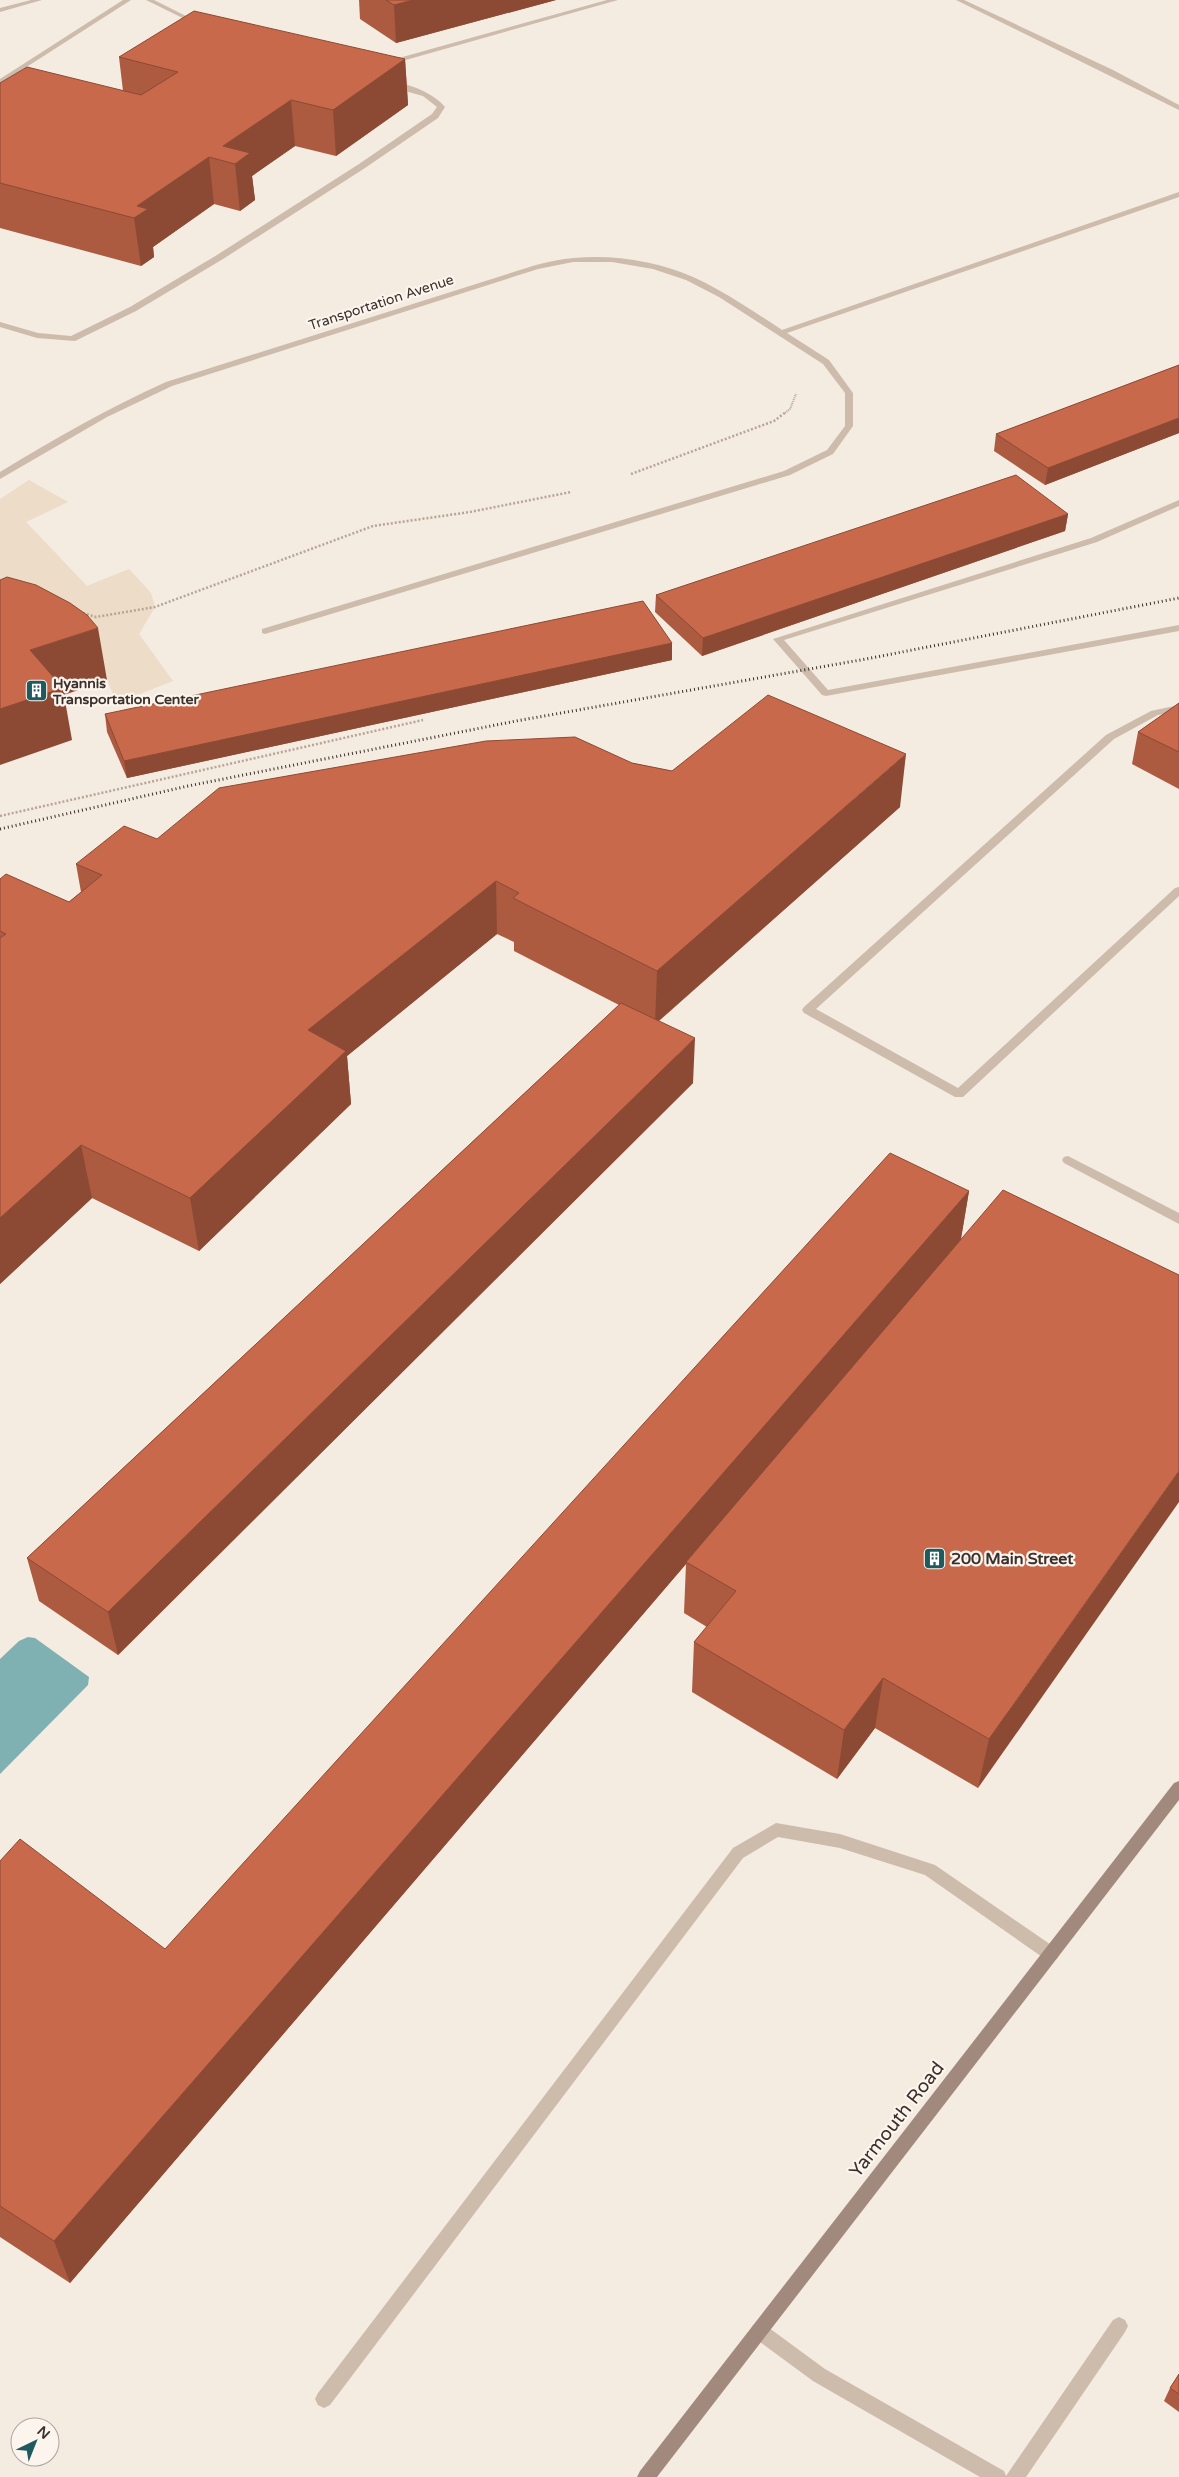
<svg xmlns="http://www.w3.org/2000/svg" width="1179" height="2477" font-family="'Varela Round',sans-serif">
<rect width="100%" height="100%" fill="#f4ebe1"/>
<polygon fill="#ecdcc8" points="29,480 68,502 26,522 87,586 129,569 151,593 155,607 139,634 173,681 117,703 107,680 0,636 0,499"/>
<polygon fill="#7fb0b2" points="28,1637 35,1638 89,1677 88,1685 0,1774 0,1659 19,1641"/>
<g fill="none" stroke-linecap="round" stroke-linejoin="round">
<polyline stroke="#b9a596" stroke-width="2" stroke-dasharray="1 1" stroke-linecap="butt" points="785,413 790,409 796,394"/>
<g stroke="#b9a596" stroke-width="2.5" stroke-dasharray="2 2" stroke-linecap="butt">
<polyline points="631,474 774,421 786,412"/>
<polyline points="83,613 96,617 155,607 373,526 470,512 571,492"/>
<polyline points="0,816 423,720"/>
</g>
<g fill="#cdbbac" fill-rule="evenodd">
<polygon points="123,0 131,0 0,84 0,79"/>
<polygon points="146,0 154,0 202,24 197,25"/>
<polygon points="607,0 618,0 388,65 381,63"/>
<polygon points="956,0 964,0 1113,70 1179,105 1179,110"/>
<path d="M387,82C405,81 434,93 445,107L438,118L365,168L223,259L136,311L75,341L37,338L0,327V322L38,333L71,336L130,307L217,255L359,164L432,114L437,107L423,96L387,86Z"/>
<path d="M1179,192V197L787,333L829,360L853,393V426L833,454L790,475L265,634L262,633V629L784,471L827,450L845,426V393L823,364L719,297L686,280L653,269L612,262H573L538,269L172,386L107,417L0,479V472C54,439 108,408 166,382L536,265C548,262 561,259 574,258C612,254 658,261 693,277C724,291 753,311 782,330Z"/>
<polygon points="1179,500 1179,506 1097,542 784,640 828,690 1179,625 1179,631 826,696 822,695 773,639 1091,538"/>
<polygon points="1179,705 1179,711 1158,715 1114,739 816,1009 958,1088 1175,888 1179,887 1179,896 963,1097 955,1097 804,1013 802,1010 804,1007 1106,735 1151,711"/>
<polygon points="1068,1156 1179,1213 1179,1224 1064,1163 1062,1160 1064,1157"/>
<polygon points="776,1823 840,1834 935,1865 1057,1949 1059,1954 1057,1959 1051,1961 1045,1959 925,1875 840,1848 778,1837 743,1858 330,2405 324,2408 318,2405 315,2399 318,2393 733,1848"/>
<polygon points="1119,2317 1125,2320 1128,2326 1125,2332 1026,2477 980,2477 813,2381 753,2337 750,2331 753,2325 759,2322 765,2325 825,2369 1004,2471 1006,2476 1113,2320"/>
</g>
<polygon fill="#cdbbac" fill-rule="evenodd" points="31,0 42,0 0,12 0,8"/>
<polygon fill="#a18a7d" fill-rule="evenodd" points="1179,1781 1179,1800 657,2477 637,2477 640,2471 1174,1783"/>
<polyline stroke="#3b302b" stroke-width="3" stroke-dasharray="1 3" stroke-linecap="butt" points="0,829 188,786 516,721 866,659 1179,598"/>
</g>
<g fill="#ac5a40">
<polygon points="359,0 556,0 396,43 360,19"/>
<polygon points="119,57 405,59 408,105 336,156 295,146 252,176 255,200 240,211 214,204 153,247 154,257 141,266 0,228 0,83 123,91"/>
<polygon points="1179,365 1179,433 1045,485 994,451 996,434"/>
<polygon points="1068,514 1065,531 702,656 655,612 656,595"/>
<polygon points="672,643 672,660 127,778 107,732 105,714"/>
<polygon points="1179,703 1179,789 1132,764 1138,732"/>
<polygon points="632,763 672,771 900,807 659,1021 693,1083 118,1655 39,1601 27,1558 619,1005 514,951 514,942 497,934 347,1056 351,1104 199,1251 92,1198 0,1284 0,879 69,902 81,892 76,864 157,839"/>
<polygon points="969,1191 961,1239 1179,1275 978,1788 875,1728 837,1779 692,1692 694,1642 707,1627 684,1613 686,1564 70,2283 0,2237 0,1861 165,1949"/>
<polygon points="1179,2374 1179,2412 1164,2401 1170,2388"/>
</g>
<g fill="#8c4a34">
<polygon points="413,0 556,0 396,43 394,5"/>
<polygon points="405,59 408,105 336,156 333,110"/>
<polygon points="291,100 295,146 252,176 255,200 240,211 235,164 223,146"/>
<polygon points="209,157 214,204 153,247 154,257 141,266 134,218 137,206"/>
<polygon points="1179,418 1179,433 1045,485 1048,468"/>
<polygon points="1068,514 1065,531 702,656 703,638"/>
<polygon points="98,628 107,680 64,695 72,740 0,765 0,709 30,650"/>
<polygon points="672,643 672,660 127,778 124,761"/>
<polygon points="906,754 900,807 655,1024 657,971"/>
<polygon points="496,881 497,934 347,1056 351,1104 199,1251 190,1198 308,1030"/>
<polygon points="695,1038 693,1083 118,1655 108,1612"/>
<polygon points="81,1145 92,1198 0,1284 0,1218"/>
<polygon points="969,1191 960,1244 686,1562 686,1564 70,2283 54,2241"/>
<polygon points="1179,1471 1179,1502 978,1788 989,1739"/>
<polygon points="883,1678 875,1728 837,1779 844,1730"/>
</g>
<g fill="#c8694b" stroke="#8c4a34">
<polygon points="386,0 413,0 394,5"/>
<polygon points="194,11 405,59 333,110 291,100 223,146 250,153 235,164 209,157 137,206 148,209 134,218 0,183 0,83 27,67 141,95 178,72 119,57"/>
<polygon points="1179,365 1179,418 1048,468 996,434"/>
<polygon points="1016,475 1068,514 703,638 656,595"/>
<polygon points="7,577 36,585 70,603 87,615 98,628 30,650 63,688 0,709 0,580"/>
<polygon points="643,601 672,643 124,761 105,714"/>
<polygon points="768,695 906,754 657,971 513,898 519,893 496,881 308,1030 346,1051 190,1198 81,1145 0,1218 0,938 6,934 0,931 0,879 6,874 69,902 102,875 76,864 124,826 157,839 219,788 486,741 575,737 632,763 672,771"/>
<polygon points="1179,703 1179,752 1138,732"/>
<polygon points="621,1003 695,1038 108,1612 27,1558"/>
<polygon points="890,1153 969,1191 54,2241 0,2206 0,1861 20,1839 165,1949"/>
<polygon points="1003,1190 1179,1275 1179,1471 989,1739 883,1678 844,1730 694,1642 736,1591 686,1562"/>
<polygon points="1179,2374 1179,2394 1170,2388"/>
</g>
<defs>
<symbol id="building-square" viewBox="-11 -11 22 22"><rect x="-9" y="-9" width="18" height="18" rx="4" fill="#1f5a5e" stroke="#fbf5ee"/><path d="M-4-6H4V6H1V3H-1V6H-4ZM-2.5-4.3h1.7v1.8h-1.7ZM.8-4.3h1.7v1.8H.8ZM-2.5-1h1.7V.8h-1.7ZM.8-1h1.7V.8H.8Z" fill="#fff"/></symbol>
</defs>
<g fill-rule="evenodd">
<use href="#building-square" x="24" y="678" width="25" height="25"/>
<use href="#building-square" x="922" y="1546" width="25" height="25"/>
</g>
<g text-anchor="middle" stroke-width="4.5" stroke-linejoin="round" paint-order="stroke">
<g font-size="14" fill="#3b302b" stroke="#fbf5ee">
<text transform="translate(381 302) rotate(-18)" y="5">Transportation Avenue</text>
</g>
<g font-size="14" font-weight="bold" fill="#3b302b" stroke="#fbf5ee" text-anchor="start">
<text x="53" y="688">Hyannis<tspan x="53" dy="16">Transportation Center</tspan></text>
</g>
<g font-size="16" font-weight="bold" fill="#3b302b" stroke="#fbf5ee" text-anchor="start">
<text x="951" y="1564">200 Main Street</text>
</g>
<g font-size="19" fill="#3b302b" stroke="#fbf5ee">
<text transform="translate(896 2119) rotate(-52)" y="7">Yarmouth Road</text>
</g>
</g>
<g transform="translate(35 2442) rotate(43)"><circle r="24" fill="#fbf5ee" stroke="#aea6a0"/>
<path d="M0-4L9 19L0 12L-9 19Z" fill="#1f5a5e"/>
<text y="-8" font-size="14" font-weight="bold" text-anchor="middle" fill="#3b302b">N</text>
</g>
</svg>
